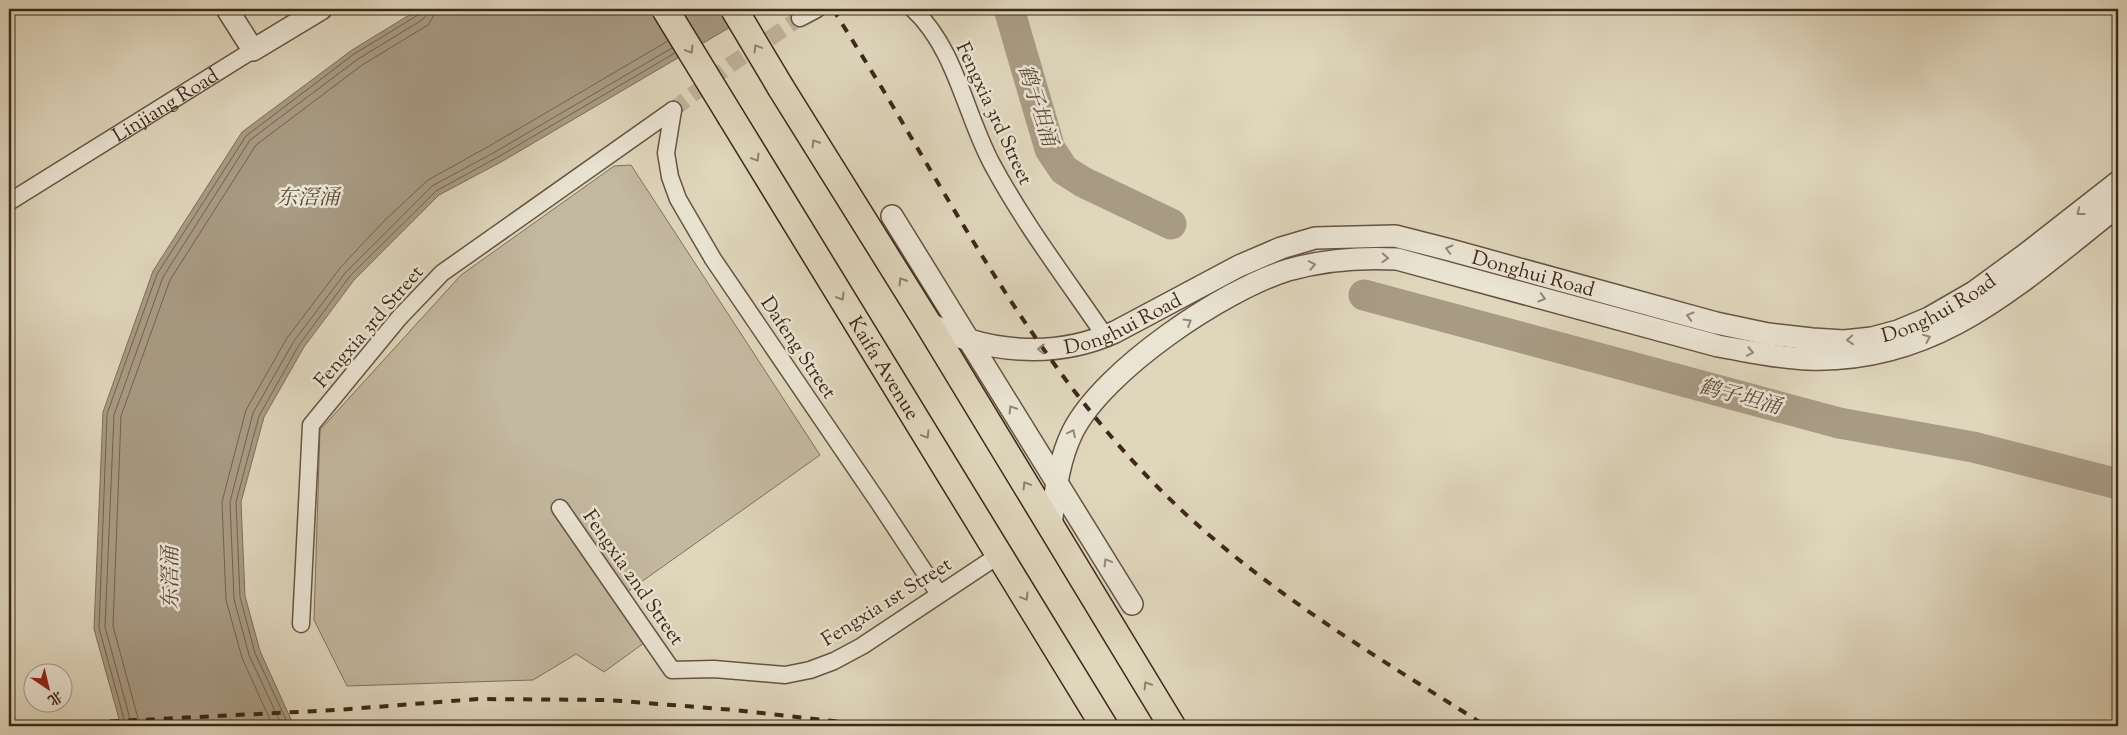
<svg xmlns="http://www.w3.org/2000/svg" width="2127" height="735" font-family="'Sorts Mill Goudy','Noto Serif SC',serif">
<rect width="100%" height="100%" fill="#dfd6bc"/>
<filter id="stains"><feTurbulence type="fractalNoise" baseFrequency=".004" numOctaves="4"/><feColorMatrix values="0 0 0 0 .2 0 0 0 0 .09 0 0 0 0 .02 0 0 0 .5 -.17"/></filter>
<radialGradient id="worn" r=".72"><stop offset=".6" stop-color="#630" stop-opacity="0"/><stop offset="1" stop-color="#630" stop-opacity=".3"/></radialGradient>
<polygon fill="#c3b8a0" stroke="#80705c" points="631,165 820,455 627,592 655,635 604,672 576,654 533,680 347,686 314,620 320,430 461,275 614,166"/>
<polygon fill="#a89b84" stroke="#7d6d59" points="419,9 761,9 501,162 439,195 354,280 304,347 264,417 241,502 245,596 260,651 294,726 121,726 94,629 103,412 153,271 242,132 352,50"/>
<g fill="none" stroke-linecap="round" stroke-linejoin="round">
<g stroke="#72624e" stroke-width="1">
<polyline points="126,726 99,628 107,414 157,274 246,136 354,54 418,15 421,9"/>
<polyline points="132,726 105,627 114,415 163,277 250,140 358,59 422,20 426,16 427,9"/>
<polyline points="140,726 113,626 121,416 170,280 256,145 362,65 428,25 433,17 435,9"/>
<polyline points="273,726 242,658 226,600 222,502 246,410 287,338 340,268 384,221 428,180 491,145 668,41"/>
<polyline points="282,726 249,655 234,599 230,502 253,413 294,341 346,272 432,186 495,152 672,48"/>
<polyline points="289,726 255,653 240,597 236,502 259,416 299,345 350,276 436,191 498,157 675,53"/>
</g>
<g stroke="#a89b84" stroke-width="31">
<polyline points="1009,9 1050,149 1064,170 1083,182 1171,224"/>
<polyline points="1364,295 1839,423 1973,447 2118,484"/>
</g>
<polyline stroke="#bfb39b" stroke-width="16" stroke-dasharray="16 8" stroke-linecap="butt" points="673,110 730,65 800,18"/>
<defs>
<g id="minor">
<path d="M913,9C956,49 965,114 992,164C1024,224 1067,280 1105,336"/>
<polyline points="800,18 817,9"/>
<polyline points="673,110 666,153 670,177 678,199 713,259 879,503 939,594"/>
<path id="s1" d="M9,202L253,50"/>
<polyline points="560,508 672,670 714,669 785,675 810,670 834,661 862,646 999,555"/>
<polyline points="301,624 311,425 399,318 442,273 673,110"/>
</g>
<g id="tertiary">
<polyline points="227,9 253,50 321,9"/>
<polyline points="892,216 1132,604"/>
<path id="s2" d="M927,322C984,354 1056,359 1115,332L1239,266L1281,248L1315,238L1395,236L1450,250L1716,323L1768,334L1812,339L1844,341L1872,338L1898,331L1929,318L1974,292L2026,254L2118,182"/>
<path d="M1051,526C1055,494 1058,461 1073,431C1104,370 1223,290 1288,270C1323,260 1360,257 1397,259L1718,346C1748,351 1777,358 1808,359C1939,364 2022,281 2118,206"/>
</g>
<g id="primary">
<polyline points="781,88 927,322 1172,726"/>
<path id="s3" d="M731,117L1104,726"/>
</g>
</defs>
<use href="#minor" stroke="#665441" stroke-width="19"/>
<use href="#tertiary" stroke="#665441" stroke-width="24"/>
<use href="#primary" stroke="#3d2818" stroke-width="29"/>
<use href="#minor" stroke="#eae4d3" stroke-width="16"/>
<use href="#tertiary" stroke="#eae4d3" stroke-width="21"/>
<use href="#primary" stroke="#dfd6bc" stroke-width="26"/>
<g stroke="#3d2818" stroke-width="4" stroke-dasharray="9 9" stroke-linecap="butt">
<path d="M833,9C857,48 882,87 905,127C984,261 1062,397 1176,505C1268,593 1379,658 1486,726"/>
<polyline points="20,726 336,710 478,699 608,700 735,710 877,726"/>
</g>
<defs>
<g id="primary-bridge">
<polyline points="665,9 731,117"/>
<polyline points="734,9 781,88"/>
</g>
</defs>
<use href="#primary-bridge" stroke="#3d2818" stroke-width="29" stroke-linecap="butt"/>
<use href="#primary-bridge" stroke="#dfd6bc" stroke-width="26"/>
</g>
<defs><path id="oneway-chevron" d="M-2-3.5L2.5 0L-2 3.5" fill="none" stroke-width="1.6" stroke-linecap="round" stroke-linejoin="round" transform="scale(1.25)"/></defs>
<g stroke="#8e7f6a">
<use href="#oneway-chevron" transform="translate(757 48) rotate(-121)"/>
<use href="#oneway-chevron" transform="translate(690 50) rotate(59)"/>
<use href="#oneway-chevron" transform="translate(815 143) rotate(-122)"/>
<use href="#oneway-chevron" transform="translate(756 158) rotate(59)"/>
<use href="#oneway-chevron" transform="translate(902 281) rotate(-122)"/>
<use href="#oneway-chevron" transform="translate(841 297) rotate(59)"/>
<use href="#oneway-chevron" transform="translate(926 435) rotate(59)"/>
<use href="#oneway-chevron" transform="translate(1026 485) rotate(-121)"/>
<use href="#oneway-chevron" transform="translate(1025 597) rotate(59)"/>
<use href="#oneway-chevron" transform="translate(1147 685) rotate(-122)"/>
</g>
<g stroke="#948676">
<use href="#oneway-chevron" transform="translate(2080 212) rotate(142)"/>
<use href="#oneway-chevron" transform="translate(1449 249) rotate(-166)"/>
<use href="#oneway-chevron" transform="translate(1385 258) rotate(3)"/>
<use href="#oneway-chevron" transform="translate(1312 265) rotate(-11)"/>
<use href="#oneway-chevron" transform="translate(1542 298) rotate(16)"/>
<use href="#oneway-chevron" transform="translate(1690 316) rotate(-164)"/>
<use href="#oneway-chevron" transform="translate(1188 322) rotate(-31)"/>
<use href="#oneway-chevron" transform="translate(1927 338) rotate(-22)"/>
<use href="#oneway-chevron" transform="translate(1850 340) rotate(175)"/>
<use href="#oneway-chevron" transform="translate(1041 349) rotate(-179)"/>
<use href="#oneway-chevron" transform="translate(1750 352) rotate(11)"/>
<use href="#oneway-chevron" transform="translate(1012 409) rotate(-122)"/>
<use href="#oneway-chevron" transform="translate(1072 433) rotate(-64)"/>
<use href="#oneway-chevron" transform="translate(1107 562) rotate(-121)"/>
</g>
<g text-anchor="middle" stroke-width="5" stroke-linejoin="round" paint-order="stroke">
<g font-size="20" fill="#3d2818" stroke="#eae4d3">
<text dy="7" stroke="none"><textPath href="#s1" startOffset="184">Linjiang Road</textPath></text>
<text transform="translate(995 113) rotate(65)" y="7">Fengxia 3rd Street</text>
<text dy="7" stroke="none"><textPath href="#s2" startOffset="640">Donghui Road</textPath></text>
<text dy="7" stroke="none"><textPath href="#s2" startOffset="1060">Donghui Road</textPath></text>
<text dy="7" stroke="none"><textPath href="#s2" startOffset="205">Donghui Road</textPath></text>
<text transform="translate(368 326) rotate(-49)" y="7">Fengxia 3rd Street</text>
<text transform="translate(799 347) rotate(56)" y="7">Dafeng Street</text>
<text dy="7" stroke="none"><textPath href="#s3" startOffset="294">Kaifa Avenue</textPath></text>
<text transform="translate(634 577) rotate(55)" y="7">Fengxia 2nd Street</text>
<text transform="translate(886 601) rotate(-32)" y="7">Fengxia 1st Street</text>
</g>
<g font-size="21" font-style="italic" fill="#5d4a38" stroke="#eae4d3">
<text transform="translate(1038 105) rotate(72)" y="7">鹤子坦涌</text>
<text x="308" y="204">东滘涌</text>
<text transform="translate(1740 396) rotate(15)" y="7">鹤子坦涌</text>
<text transform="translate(170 578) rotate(-90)" y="7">东滘涌</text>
</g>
</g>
<rect width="2127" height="735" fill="none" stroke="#dfd6bc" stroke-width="30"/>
<rect x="10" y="10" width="2107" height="715" fill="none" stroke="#3d2818" stroke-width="2.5"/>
<rect x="15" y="15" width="2097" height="705" fill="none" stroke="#3d2818"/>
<g transform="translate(48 688) rotate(145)"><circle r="24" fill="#eae4d3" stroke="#a59988"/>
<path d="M0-4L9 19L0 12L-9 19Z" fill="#8f2418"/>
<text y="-8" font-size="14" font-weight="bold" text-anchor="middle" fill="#3d2818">北</text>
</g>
<rect width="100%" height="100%" filter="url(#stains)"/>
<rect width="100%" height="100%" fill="url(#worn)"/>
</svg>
